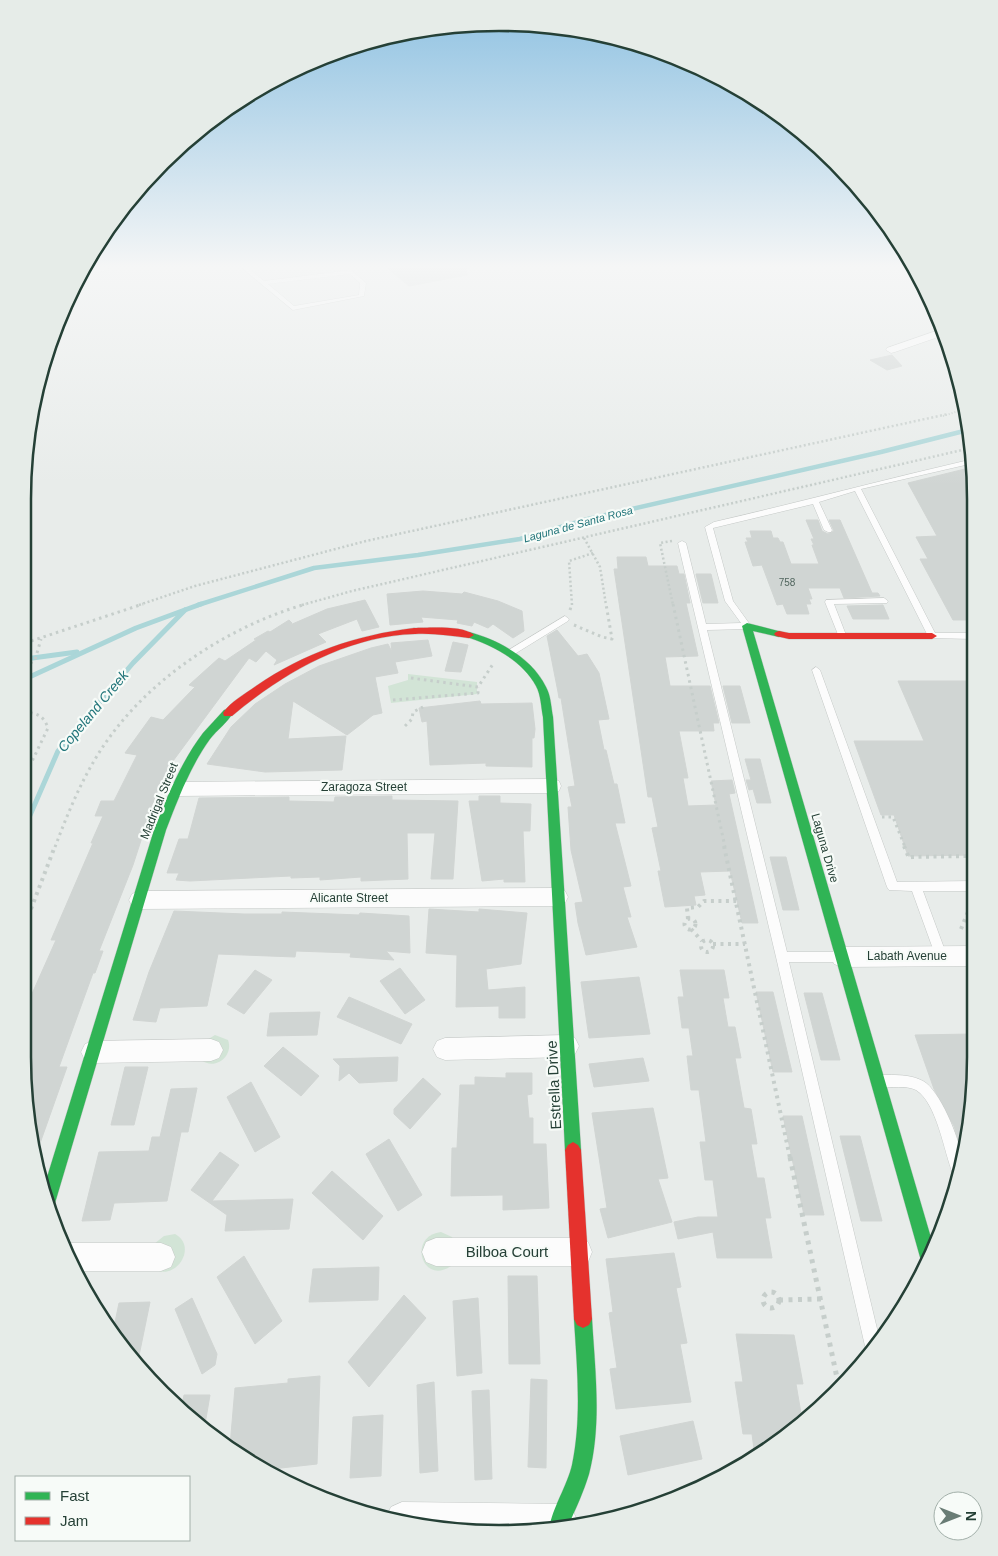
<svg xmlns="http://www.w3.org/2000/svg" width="998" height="1556" font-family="Arial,sans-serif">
<rect width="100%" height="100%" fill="#e8ecea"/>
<g fill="#d2e4d6">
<polygon points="408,674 477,682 477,694 391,703 388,686 408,680"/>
<path d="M215,1035L228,1040C234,1056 215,1071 201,1060L202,1043Z"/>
<path d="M441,1232L452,1237L455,1242L451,1266C422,1286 407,1236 441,1232Z"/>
<path d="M175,1234C200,1248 172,1285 152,1267L154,1244L164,1236Z"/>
</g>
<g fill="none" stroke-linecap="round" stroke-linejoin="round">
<polyline stroke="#abd6d8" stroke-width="4.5" points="198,605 314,568 418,555 520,539 588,519 881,452 968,430"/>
<g stroke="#abd6d8" stroke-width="5">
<polyline points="25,659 77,652"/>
<polyline points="25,679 136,628 201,604"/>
<polyline points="24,829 58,751 133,663 185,610"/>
</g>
</g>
<g fill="#d0d5d3" stroke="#d1d5d3">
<polygon points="387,268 466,268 467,275 409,286"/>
<polygon points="892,355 902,366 887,370 870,360"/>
<polygon points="969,468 974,472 974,620 953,620 920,559 928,559 916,537 937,536 908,483"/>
<polygon points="806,520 818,520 822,531 828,534 834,531 829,520 840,520 872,593 878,593 880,596 844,598 840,588 808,588 812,599 809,599 811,604 806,604 809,614 787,614 783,604 777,605 762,565 753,566 745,542 748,542 746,538 752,538 750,531 771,531 773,538 778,538 780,542 783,542 791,564 819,564 812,545 814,545 811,539 814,539"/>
<polygon points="617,557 646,557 648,566 677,566 679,574 684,574 690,603 686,603 698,656 665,657 670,686 710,686 719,723 713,723 714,731 679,731 688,778 683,778 688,806 716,805 711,781 732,780 735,793 729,794 731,803 758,923 742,923 730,871 700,872 705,895 694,896 696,905 665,907 658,871 661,871 652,828 658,827 652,797 648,797 645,777 614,569 618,569"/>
<polygon points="696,574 711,574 718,603 703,603"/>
<polygon points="423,591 462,594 464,592 498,601 522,611 524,631 513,638 493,624 488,628 474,622 472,626 457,623 458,620 421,617 423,622 390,625 387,594"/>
<polygon points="365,600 379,627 362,631 357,619 318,634 326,642 274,665 277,660 266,651 256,662 249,658 173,761 158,791 157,791 133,865 99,951 103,951 95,973 93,973 59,1067 67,1067 38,1149 22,1057 23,1014 56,940 51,940 93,843 91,843 103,816 95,816 101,801 114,801 137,755 125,753 151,717 163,720 195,687 189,685 219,658 225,661 256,640 254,639 268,631 270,632 289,620 292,623 290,625 327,609"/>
<polygon points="883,605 889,619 853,619 847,606"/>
<polygon points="557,630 578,656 587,654 599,673 609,719 598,720 604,750 606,750 614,784 617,784 625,823 615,823 631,886 623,887 631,917 627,917 637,947 586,955 578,923 575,903 583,902 571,850 568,807 572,807 568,787 575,786 561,698 559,698 558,692 547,636"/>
<polygon points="428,640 432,656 395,662 398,673 375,677 382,713 373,715 347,735 293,701 288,739 346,736 342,770 265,772 207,764 231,727 255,704 285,684 319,666 371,648 388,644 392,652 391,643"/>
<polygon points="453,642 468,645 461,672 445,671"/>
<polygon points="898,681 974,681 973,855 908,856 894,815 881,815 854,741 924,741"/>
<polygon points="723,686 740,686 750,723 732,723"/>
<polygon points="480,701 481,704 532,703 535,729 534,738 532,738 532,767 486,766 486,763 430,765 427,721 422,722 419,708"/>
<polygon points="745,759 760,759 771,803 757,803 753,789 749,790 746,780 751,780"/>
<polygon points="392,796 392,800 458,801 453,879 431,879 435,833 407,833 408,879 361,881 361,877 320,880 320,877 291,878 291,876 190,881 176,880 179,873 167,873 179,839 188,839 199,798 289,797 289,801 334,802 335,797"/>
<polygon points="479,796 500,796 500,803 531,804 530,831 523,831 525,882 504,882 504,879 482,881 469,801 479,801"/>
<polygon points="770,857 786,857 799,910 783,910"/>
<polygon points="429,909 479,912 479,909 527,913 521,964 486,969 488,990 525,987 525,1018 499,1018 499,1006 456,1007 457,955 426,953"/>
<polygon points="174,911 244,914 282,914 282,912 359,915 360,913 409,916 410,953 386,951 394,960 350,957 351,953 296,951 295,957 218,954 207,1006 160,1008 156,1022 133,1020 149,972"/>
<polygon points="400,968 425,1000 405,1014 380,981"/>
<polygon points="255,970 272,980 244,1014 227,1004"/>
<polygon points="680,970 724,970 729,998 723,998 728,1027 735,1027 741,1058 735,1058 744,1108 751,1109 757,1144 751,1144 757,1178 764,1178 771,1218 765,1218 772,1258 717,1258 713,1232 678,1239 674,1222 698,1217 718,1217 713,1180 705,1180 700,1142 706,1142 699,1090 691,1090 687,1056 693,1056 689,1028 682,1028 678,997 684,997"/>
<polygon points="639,977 650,1034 589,1038 581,982"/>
<polygon points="756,992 773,992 792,1072 773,1072"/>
<polygon points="804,993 822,993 840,1060 821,1060"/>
<polygon points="349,997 412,1024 401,1044 337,1017"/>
<polygon points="320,1012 317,1035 267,1036 270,1013"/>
<polygon points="972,1034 971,1119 962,1153 954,1126 934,1089 915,1035"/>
<polygon points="283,1047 319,1076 301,1096 264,1066"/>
<polygon points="398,1057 397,1081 359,1083 349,1073 339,1081 340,1066 333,1059"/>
<polygon points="643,1058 649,1081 594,1087 589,1064"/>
<polygon points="125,1067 148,1067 134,1125 111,1125"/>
<polygon points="506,1073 532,1073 532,1094 527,1095 529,1118 533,1118 533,1144 546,1144 549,1208 503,1210 503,1195 451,1196 452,1148 457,1148 460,1085 475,1085 475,1077 506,1078"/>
<polygon points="423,1078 441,1094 410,1129 394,1114 394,1109"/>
<polygon points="251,1082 280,1137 255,1152 227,1097"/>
<polygon points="197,1088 188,1132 181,1132 167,1201 114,1203 110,1220 82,1221 99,1152 149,1151 152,1137 160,1137 171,1089"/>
<polygon points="653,1108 668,1178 658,1179 672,1222 608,1238 600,1209 607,1208 592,1113"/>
<polygon points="783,1116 802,1116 824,1215 804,1215"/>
<polygon points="840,1136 860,1136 882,1221 861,1221"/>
<polygon points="389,1139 422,1195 398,1211 366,1154"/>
<polygon points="220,1152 239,1165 212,1201 293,1199 289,1229 225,1231 227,1215 191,1190"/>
<polygon points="332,1171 383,1216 363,1240 312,1193"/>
<polygon points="674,1253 681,1287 676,1288 687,1343 680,1344 691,1402 616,1409 610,1369 617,1368 609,1313 613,1312 606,1259"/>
<polygon points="244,1256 282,1321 255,1344 217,1277"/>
<polygon points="379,1267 378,1300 309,1302 313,1269"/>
<polygon points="508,1276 537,1276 540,1364 509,1364"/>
<polygon points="404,1295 426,1318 369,1387 348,1362"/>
<polygon points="192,1298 217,1354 215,1365 202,1374 175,1309"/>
<polygon points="478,1298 482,1373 457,1376 453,1301"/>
<polygon points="150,1302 141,1346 138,1360 113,1332 119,1303"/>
<polygon points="736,1334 794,1335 803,1384 796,1384 802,1419 763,1453 755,1457 752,1434 743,1434 735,1382 743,1382"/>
<polygon points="320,1376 317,1464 272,1469 230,1446 235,1388 288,1383 288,1379"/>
<polygon points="531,1379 547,1380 546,1468 528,1467"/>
<polygon points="434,1382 438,1471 420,1473 417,1385"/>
<polygon points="489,1390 492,1479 475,1480 472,1391"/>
<polygon points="184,1395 210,1395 204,1430 182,1406"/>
<polygon points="383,1415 381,1476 350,1478 353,1417"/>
<polygon points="693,1421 702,1459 628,1475 620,1436"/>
</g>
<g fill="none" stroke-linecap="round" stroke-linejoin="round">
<defs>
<g id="lane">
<path d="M242,268H248L264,281L351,270L366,283L364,296L293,310ZM350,274L360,283L359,295L294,306L268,284Z"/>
<path d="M973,459L974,463L861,489L935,633H974V639L929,638L855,491L819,502L832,530L831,532H828L824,530L813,504L713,528L733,601L751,626L747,629L707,630L787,952H839L843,953L845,957L843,961L839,962H789L879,1337L869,1352L865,1346L776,957L678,543L682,541L686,543L706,624L741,623L725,601L705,527L714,522C801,502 886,479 973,459Z"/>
<polygon points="884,598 888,601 887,603 834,604 846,635 842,638 839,637 825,602 826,600"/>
<polygon points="565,616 569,619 568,621 513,655 507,655 506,653 507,651"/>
<polygon points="816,667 820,670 897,882 973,881 973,891 923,891 947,956 945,960 941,961 937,960 912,891 889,890 887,887 812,670"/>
<path d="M881,1075C895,1075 910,1074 923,1081C939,1089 960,1139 961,1156C961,1162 958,1170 956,1175L953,1174C944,1152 937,1103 916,1090C906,1085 891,1088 881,1087L876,1085L875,1081L876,1077Z"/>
</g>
<g id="street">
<polygon points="91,268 109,268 104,271 81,274 85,269"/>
<polygon points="942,329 944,335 895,352 891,353 886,350 887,348"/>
<polygon points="552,779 559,781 561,786 559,791 552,793 176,796 169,794 167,789 169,784 176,782"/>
<polygon points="558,888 565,891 568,897 565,903 558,906 139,909 132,906 129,900 132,894 139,891"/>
<polygon points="842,947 972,946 972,966 842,967 834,964 831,957 834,950"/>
<polygon points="567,1035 575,1038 579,1046 575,1054 567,1057 445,1060 437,1057 433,1049 437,1041 445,1038"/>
<polygon points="211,1039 219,1042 223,1050 219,1058 211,1061 93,1063 85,1060 81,1052 85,1044 93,1041"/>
<polygon points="436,1238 578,1238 588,1242 592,1252 588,1262 578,1266 436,1266 426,1262 422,1252 426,1242"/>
<polygon points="71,1243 161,1243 171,1247 175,1257 171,1267 161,1271 78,1271 65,1246"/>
<polygon points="402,1502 561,1504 572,1509 577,1520 576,1523 499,1533 387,1515 391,1507"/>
</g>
<g id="fast">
<polygon points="747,623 782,632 784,634 779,637 753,631 934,1248 924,1264 920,1257 742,626"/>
<path d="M469,632C499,640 532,658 546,687C551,696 551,707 553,717L581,1150L578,1155L573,1158L568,1155L565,1150L543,717C541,707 541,695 536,686C523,661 491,644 466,637L464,635Z"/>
<path d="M228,709L233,713C227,723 217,730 210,739C190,767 178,799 166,830L55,1203L53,1209L48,1211L44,1187L154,830C167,797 181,762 203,733C210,725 217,718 224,710Z"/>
<path d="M583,1310L589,1313L592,1319C595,1370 602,1424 589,1474C584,1491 576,1508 569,1524L550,1527C550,1513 568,1484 572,1465C582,1417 577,1368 574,1319L577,1313Z"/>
</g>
<g id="jam">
<path d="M414,628C428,628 463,625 474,635L469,638C451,636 434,633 415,634C347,636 283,673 232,716H224L223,713C230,702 245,694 256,686C304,653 356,635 414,628Z"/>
<polygon points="779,631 789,633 932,633 937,636 932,639 789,639 776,636 774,634 776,632"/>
<polygon points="573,1142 578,1145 581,1150 592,1319 589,1325 583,1328 577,1325 574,1319 565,1150 568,1145"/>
</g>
</defs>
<use href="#lane" stroke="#c5c9c7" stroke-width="1"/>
<use href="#street" stroke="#c5c9c7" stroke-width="1"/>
<use href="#fast" stroke="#c4cac7" stroke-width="1"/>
<use href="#jam" stroke="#c4cac7" stroke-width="1"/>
<polyline stroke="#c6cecb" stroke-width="2" stroke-dasharray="1 2" stroke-linecap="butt" points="943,416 965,409"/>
<g stroke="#c6cecb" stroke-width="2.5" stroke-dasharray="2 2.5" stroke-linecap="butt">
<polyline points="584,538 600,567 606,605"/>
<polyline points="672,541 660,543 673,605"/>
<polyline points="139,605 195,586 366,541 948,414"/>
<polyline points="302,605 352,591 971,448"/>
<polyline points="572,605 569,561 593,553"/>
</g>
<g stroke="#c6cecb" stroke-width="3" stroke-dasharray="2.5 4" stroke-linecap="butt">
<polyline points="673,604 725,847"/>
<polyline points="570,610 572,604"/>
<polyline points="574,625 602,637 612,639 606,604"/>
<polyline points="25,643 143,604"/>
<polyline points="25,667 35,660 41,639"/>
<polyline points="411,678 478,687 493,664"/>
<polyline points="393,700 478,693 478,687"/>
<polyline points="405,726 412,719 413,712 423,707"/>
<path d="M24,778L48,728C44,716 37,713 25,712"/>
<polyline points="882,817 893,817 905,847"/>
<path d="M55,847C66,818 78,788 94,761C138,685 223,628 306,604"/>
</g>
<g stroke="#c6cecb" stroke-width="4" stroke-dasharray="3 4.5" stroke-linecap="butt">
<polyline points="724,846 790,1158"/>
<polyline points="904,846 909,858 912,857"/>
<polyline points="911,857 971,856 973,860"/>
<circle cx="690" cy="924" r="5.5"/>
<polyline points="688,919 687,908 698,907 704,901 736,901"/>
<polyline points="691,929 702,941"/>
<polyline points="961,929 968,912 972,912"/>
<polyline points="23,930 55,846"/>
<circle cx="707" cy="946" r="6"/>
<polyline points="713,944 745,944"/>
</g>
<g stroke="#c6cecb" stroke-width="5" stroke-dasharray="4 5.5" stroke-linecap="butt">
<polyline points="790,1157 839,1387"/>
<circle cx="771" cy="1300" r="8"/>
<polyline points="779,1300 821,1299"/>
</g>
<use href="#lane" fill="#fcfcfc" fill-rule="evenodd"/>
<use href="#street" fill="#fcfcfc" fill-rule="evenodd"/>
<use href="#fast" fill="#30b455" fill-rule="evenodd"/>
<use href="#jam" fill="#e5322d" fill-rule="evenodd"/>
</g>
<linearGradient id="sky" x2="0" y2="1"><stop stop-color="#8fc2e2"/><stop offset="0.55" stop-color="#f5f6f6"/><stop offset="1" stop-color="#f5f6f6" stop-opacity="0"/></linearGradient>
<rect width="998" height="485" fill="url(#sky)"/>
<g text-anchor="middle" stroke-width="4.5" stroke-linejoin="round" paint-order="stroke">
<g font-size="10" fill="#51665e">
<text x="787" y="586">758</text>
</g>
<g font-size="11" font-style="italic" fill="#21757a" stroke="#f7fbf8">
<text transform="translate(578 524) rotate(-15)" y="4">Laguna de Santa Rosa</text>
</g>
<g font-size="12" fill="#254036" stroke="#f7fbf8">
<text x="364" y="791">Zaragoza Street</text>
<text transform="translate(159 801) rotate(-68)" y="4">Madrigal Street</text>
<text transform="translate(825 848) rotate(74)" y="4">Laguna Drive</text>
<text x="349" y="902">Alicante Street</text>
<text x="907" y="960">Labath Avenue</text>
</g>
<g font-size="14" font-style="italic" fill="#21757a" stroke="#f7fbf8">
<text transform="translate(93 711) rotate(-50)" y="5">Copeland Creek</text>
</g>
<g font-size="15" fill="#254036" stroke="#f7fbf8">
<text transform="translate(554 1085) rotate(-93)" y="5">Estrella Drive</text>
<text x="507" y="1257">Bilboa Court</text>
</g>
</g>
<path d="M0 0H998V1556H0ZM499 31H499A468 468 0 0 1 967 499V1057A468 468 0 0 1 499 1525H499A468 468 0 0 1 31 1057V499A468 468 0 0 1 499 31Z" fill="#e6ece8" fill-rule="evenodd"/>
<path fill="none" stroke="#254036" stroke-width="2.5" d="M499 31H499A468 468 0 0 1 967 499V1057A468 468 0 0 1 499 1525H499A468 468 0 0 1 31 1057V499A468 468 0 0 1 499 31Z"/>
<rect x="15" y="1476" width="175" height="65" fill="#f7fbf8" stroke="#a3b0aa"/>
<rect x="25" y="1492" width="25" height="8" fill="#30b455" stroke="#a3b0aa"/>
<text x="60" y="1501" font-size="15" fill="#254036">Fast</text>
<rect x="25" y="1517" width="25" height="8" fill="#e5322d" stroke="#a3b0aa"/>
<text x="60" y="1526" font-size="15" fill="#254036">Jam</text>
<g transform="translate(958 1516) rotate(90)"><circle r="24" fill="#f7fbf8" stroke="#a3b0aa"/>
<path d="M0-4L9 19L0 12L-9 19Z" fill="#697c75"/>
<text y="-8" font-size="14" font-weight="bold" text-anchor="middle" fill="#254036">N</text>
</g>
</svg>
